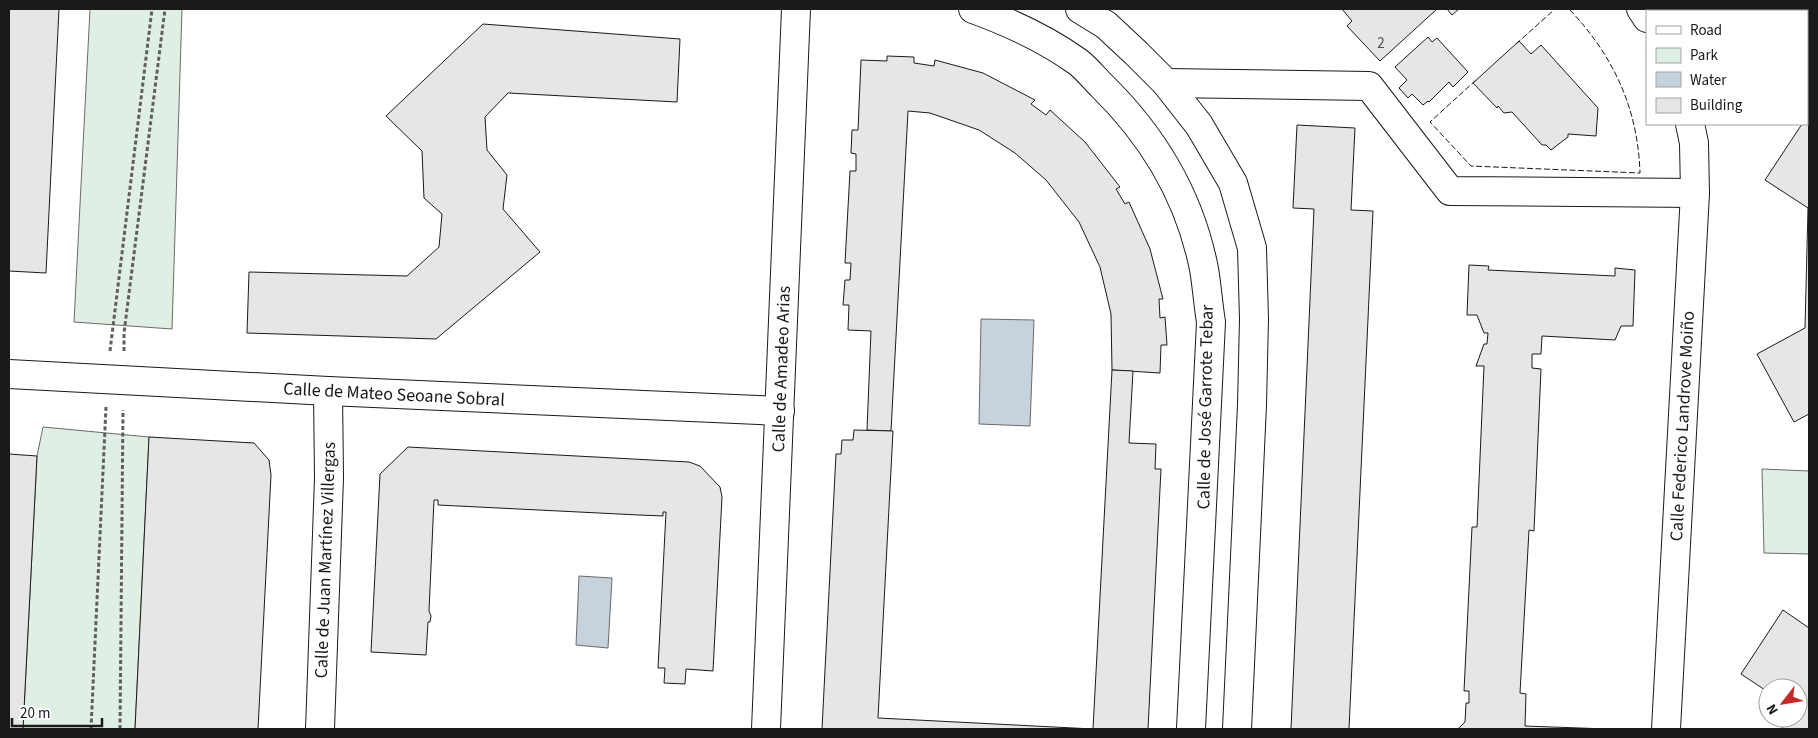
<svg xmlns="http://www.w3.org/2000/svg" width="1818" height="738" font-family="'Source Sans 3',sans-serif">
<rect width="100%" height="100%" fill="#fff"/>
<g fill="#e0efe3" stroke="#6a6a6a">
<polygon points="90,9 182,9 172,329 74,322"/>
<polygon points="1763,9 1809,9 1809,31 1807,31 1807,11 1763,11"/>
<polygon points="43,427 149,437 135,729 23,729 37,456"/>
<polygon points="1762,469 1809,471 1809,554 1764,553"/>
</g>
<g fill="#c6d2dc" stroke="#6a6a6a">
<polygon points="981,319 1034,320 1030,426 979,424"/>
<polygon points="579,576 612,578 608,648 576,645"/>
</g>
<g fill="#e6e6e6" stroke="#1a1a1a">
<polygon points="9,9 59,9 46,273 9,271"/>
<polygon points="1342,9 1437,9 1380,61 1347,26 1352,21"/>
<polygon points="1447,9 1459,9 1452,15"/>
<polygon points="483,24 680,39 677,102 508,93 485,117 487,150 507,175 503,209 540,252 436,339 247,333 249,272 407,276 439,247 442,214 424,198 422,151 386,116"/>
<polygon points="1428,37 1432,42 1437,38 1468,72 1453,87 1449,82 1429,102 1428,101 1423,105 1412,94 1408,98 1399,88 1407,80 1395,67"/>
<polygon points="1519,41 1531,54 1541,45 1598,108 1596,136 1568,134 1568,137 1551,150 1546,145 1542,145 1512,112 1504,113 1498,106 1497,108 1473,83"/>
<polygon points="887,56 914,57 914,63 934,66 935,60 983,73 1035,100 1031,104 1046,115 1050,110 1085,142 1120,187 1116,189 1125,204 1129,202 1150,249 1163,299 1159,299 1160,318 1165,317 1167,345 1161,345 1160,373 1112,370 1111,314 1100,267 1079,222 1046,180 1015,153 979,130 930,113 908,111 891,431 867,430 871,331 848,330 849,305 843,305 845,280 850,280 851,263 845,263 850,171 856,171 856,154 851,153 852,130 858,130 861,60 887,61"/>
<polygon points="1808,115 1809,116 1809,414 1794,422 1757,354 1805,328 1808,208 1765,180 1802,124 1807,124"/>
<polygon points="1297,125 1355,128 1351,210 1373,211 1349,729 1291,729 1314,209 1293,208"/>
<polygon points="1469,265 1489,266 1488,270 1615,276 1615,268 1635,270 1633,326 1621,326 1615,340 1542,336 1541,354 1532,354 1532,368 1541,369 1534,531 1529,530 1520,693 1526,694 1525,726 1607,729 1458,729 1465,722 1466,703 1469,703 1469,691 1464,691 1472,527 1477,527 1484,366 1476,366 1484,344 1487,344 1488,333 1484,333 1477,315 1467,315"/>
<polygon points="1112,370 1133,371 1129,443 1156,444 1155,469 1161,469 1148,729 1093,729"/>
<polygon points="854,430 893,431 878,718 1093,729 822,729 836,454 841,454 842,440 853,440"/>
<polygon points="149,437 254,443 269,460 271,475 258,729 135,729"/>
<polygon points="408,447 689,462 700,466 720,487 722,497 713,671 686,669 685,684 664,683 665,668 658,668 666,512 663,512 663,516 639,515 438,505 438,500 434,500 429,611 431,616 430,622 428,622 426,655 371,652 380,474"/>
<polygon points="9,454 37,456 23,729 9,729"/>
<polygon points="1783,610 1809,628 1809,729 1782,729 1783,718 1798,718 1798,688 1768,688 1768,692 1741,674"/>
</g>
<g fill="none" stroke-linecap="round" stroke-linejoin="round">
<defs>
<g id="street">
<polyline points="1641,9 1647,18"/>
<polyline points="1166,83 1369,86 1450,191 1695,193"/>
<polyline points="9,374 328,391 780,411"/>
<polyline points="320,729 329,478 328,391"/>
<polyline points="766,729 796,9"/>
<polyline points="1666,729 1695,193 1694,143 1690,124"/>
</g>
<g id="secondary">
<path d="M973,9C1009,22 1046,39 1078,62C1086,68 1094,78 1102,86C1153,136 1190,198 1204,269C1207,286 1208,304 1211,322L1191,729"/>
<polyline points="1080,9 1106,25 1136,53 1166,83 1199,125 1233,183 1252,248 1254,319 1252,405 1237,729"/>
</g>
</defs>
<use href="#street" stroke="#1a1a1a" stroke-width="30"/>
<use href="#secondary" stroke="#1a1a1a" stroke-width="30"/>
<g stroke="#5f5f5f" stroke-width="3" stroke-dasharray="4 2.5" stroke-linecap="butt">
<polyline points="110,351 152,9"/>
<polyline points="124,351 124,333 165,9"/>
<polyline points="91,729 106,407"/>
<polyline points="120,729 123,410"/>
</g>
<use href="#street" stroke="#fff" stroke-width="28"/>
<use href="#secondary" stroke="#fff" stroke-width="28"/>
<g stroke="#1a1a1a" stroke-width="1" stroke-dasharray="6 2.5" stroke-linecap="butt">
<polyline points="1516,44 1555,9"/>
<path d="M1476,80L1430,122L1471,166L1640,173C1638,108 1613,55 1569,9"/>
</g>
</g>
<g text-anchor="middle" stroke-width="4" stroke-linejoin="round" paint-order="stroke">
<g font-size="15" fill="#4d4d4d">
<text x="1381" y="48">2</text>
</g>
<g font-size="18" fill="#1a1a1a" stroke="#fff">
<text transform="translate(781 369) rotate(-88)" y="6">Calle de Amadeo Arias</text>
<text transform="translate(394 394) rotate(3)" y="6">Calle de Mateo Seoane Sobral</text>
<text transform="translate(1205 407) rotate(-89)" y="6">Calle de José Garrote Tebar</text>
<text transform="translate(1682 426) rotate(-87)" y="6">Calle Federico Landrove Moiño</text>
<text transform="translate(325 560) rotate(-88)" y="6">Calle de Juan Martínez Villergas</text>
</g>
</g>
<rect width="1818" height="738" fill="none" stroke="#1a1a1a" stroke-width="20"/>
<rect x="1646" y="10" width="162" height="115" fill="#ffffff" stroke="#a3a3a3"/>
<rect x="1656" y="26" width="25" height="8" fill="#ffffff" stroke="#a3a3a3"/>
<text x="1690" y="35" font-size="15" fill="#1a1a1a">Road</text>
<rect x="1656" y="48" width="25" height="15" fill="#e0efe3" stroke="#a3a3a3"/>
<text x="1690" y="60" font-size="15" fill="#1a1a1a">Park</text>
<rect x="1656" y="72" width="25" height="15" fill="#c6d2dc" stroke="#a3a3a3"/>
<text x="1690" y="85" font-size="15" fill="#1a1a1a">Water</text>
<rect x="1656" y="98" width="25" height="15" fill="#e6e6e6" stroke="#a3a3a3"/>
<text x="1690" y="110" font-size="15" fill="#1a1a1a">Building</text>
<g transform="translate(1783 703) rotate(239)"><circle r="24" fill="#ffffff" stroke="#a3a3a3"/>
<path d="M0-4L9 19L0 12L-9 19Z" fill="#c62828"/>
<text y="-8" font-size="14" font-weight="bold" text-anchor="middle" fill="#1a1a1a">N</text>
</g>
<path d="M12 718v8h90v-8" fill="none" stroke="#1a1a1a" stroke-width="2.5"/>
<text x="20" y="718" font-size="15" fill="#1a1a1a" stroke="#ffffff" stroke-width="4" paint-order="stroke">20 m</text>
</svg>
